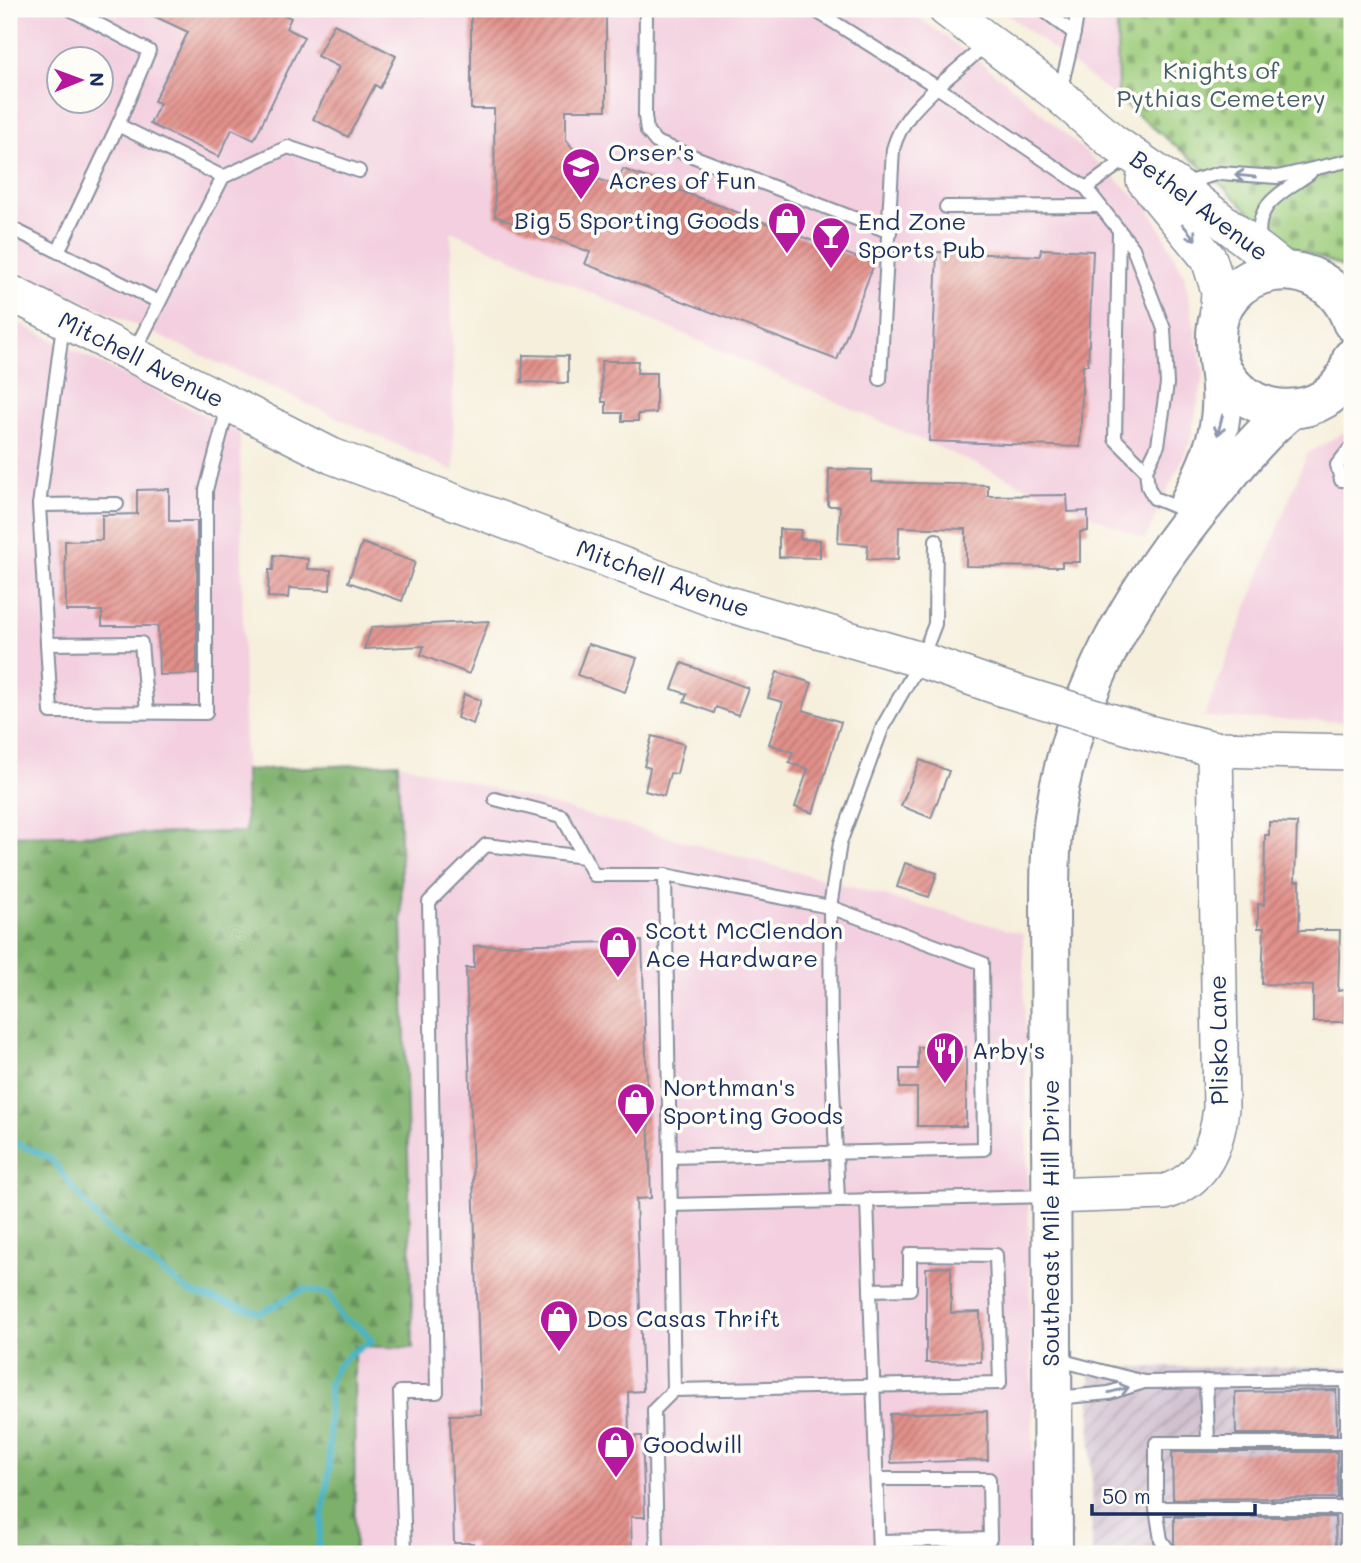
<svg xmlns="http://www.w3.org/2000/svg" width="1361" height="1563" font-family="Mali,sans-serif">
<defs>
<pattern id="industrial-furrows" width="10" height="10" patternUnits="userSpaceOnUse" patternTransform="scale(1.75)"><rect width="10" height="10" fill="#cfbdce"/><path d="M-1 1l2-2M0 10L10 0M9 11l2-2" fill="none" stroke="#a79aaa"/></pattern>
<pattern id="forest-firs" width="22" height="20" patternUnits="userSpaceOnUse" patternTransform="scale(1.75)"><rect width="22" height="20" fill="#7db06a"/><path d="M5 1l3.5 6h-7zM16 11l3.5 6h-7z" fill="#66905a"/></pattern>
<pattern id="cemetery-stones" width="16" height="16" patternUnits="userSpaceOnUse" patternTransform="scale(1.75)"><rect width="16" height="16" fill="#9ccc7a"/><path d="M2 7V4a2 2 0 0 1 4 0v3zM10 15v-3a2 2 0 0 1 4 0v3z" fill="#7ea667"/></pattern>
<pattern id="building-hatch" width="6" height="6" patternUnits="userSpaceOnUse" patternTransform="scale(1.75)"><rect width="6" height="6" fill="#e2908a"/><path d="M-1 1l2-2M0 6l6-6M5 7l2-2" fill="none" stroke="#b67674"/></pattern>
</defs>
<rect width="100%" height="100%" fill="#fdfcf7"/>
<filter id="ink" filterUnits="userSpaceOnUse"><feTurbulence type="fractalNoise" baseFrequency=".0143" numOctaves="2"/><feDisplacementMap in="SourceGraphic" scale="14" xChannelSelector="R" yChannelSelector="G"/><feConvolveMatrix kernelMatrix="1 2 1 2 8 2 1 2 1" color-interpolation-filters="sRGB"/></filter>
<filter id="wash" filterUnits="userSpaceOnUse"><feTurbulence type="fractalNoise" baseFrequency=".00686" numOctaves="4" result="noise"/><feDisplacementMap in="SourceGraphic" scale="28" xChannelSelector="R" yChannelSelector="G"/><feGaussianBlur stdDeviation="1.57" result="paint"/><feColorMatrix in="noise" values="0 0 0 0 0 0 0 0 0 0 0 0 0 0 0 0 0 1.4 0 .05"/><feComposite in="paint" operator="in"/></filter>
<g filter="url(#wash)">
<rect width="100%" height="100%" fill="#f6efdc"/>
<g fill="#f3cfdf" fill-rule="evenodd">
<path d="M9,9H907L1004,80L1149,208L1184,274L1204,374L1189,445L1145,539L451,231L454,471L9,267ZM60,60H102V102H60Z"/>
<polygon points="1000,9 1117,9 1118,99"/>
<polygon points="9,318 240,433 246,832 9,836"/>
<polygon points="1352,428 1352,722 1204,717 1307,454"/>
<polygon points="398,763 1023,934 1035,1554 355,1554 354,1346 413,1348"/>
</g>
<polygon fill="url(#industrial-furrows)" points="1090,1367 1352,1367 1352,1554 1092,1554"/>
<polygon fill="url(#forest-firs)" stroke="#4c7064" stroke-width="2" points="398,763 413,1348 354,1346 355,1554 9,1554 9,836 246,832 245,770"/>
<polygon fill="url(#cemetery-stones)" stroke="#5c7e6c" stroke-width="2" points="1117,9 1352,9 1352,271 1282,242 1205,170 1118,99"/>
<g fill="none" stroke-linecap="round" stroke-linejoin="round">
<polyline stroke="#48b4c5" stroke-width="6" points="9,1140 50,1158 103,1226 189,1292 261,1313 304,1289 330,1294 341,1317 362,1329 372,1341 352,1352 336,1368 329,1384 329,1470 317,1554"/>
</g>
<g id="blocks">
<g fill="url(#building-hatch)">
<polygon points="139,9 272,9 291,18 286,28 304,37 254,140 232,129 219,157 150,124 160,103 154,101 188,32"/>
<polygon points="471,9 606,9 606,110 566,110 566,139 593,177 616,186 623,169 874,264 837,360 585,264 590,252 495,216 494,109 471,109"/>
<polygon points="334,24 396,56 380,88 375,85 348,137 313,119 339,67 317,56"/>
<polygon points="1041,249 1093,251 1088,365 1083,365 1080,447 929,441 937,252 1040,256"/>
<polygon points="523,355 568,356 568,383 522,382"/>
<polygon points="601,361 638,361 637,373 656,373 656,413 638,414 638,421 622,421 622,413 606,413 606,402 602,402"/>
<polygon points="829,469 872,470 871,482 988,485 988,496 1067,495 1068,512 1088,511 1088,531 1080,532 1080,562 1062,562 1062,567 966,566 966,529 899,527 898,560 867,559 868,545 838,543 840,506 828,506"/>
<polygon points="169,489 169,521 197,521 197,674 159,675 158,626 102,626 102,611 66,611 65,541 102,540 102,515 137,514 137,490"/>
<polygon points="779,529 801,530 800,539 820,540 820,558 779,557"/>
<polygon points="362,543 415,562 402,601 348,582"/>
<polygon points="274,555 308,559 307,569 331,570 330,590 289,588 288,598 268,597 269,570 273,570"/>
<polygon points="489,621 469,674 421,655 424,646 364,649 372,627"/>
<polygon points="588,644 637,658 625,692 577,675"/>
<polygon points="682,663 748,688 738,715 716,707 714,713 684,702 687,694 672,689"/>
<polygon points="777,672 812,683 803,710 841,722 813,813 795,807 808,769 789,763 793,752 769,744 783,702 768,698"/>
<polygon points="464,694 481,700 473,724 457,718"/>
<polygon points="652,736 684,744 677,774 670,773 664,796 645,791 650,768 644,766"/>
<polygon points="920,760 949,771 931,818 901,806"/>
<polygon points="1269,822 1297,823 1295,881 1300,881 1299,930 1340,930 1338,991 1344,990 1344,1022 1313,1022 1313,986 1262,984 1264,928 1258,928 1258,904 1264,905 1265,835 1269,835"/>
<polygon points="905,863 937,873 929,897 897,887"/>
<polygon points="642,941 651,1198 636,1199 643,1391 628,1392 629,1436 642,1436 645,1517 631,1517 632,1554 473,1554 473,1543 454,1543 450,1415 481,1414 466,968 474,968 474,946"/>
<polygon points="918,1047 966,1047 966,1126 917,1126 917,1088 900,1088 900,1069 918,1069"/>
<polygon points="951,1267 951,1313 980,1312 981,1362 926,1363 926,1268"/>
<polygon points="1336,1390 1337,1434 1236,1434 1235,1392"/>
<polygon points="987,1411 988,1460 891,1463 890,1414"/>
<polygon points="1172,1452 1337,1452 1338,1498 1173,1499"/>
<polygon points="1174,1517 1335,1517 1336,1554 1180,1554 1174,1543"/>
</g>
</g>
</g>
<g filter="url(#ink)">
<use href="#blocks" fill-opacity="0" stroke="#888f9d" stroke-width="2"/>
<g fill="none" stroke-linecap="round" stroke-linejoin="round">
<defs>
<g id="lane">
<polyline points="70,9 149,51 118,125 223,177"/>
<polyline points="646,9 645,116 647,131 656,142 890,232"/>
<path d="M813,9L937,87C916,107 901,121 893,149L880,379"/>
<polyline points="1042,9 1074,33 1060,92"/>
<polyline points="1074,33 1078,9"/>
<polyline points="988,43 937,87 1086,188 1133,248 1164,329 1167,384 1158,445 1146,470 1148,487 1154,498 1185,511"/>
<polyline points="1181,184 1220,173 1277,177 1352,160"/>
<polyline points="1086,188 1126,159"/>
<polyline points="946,207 1100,206"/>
<polyline points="9,227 159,302"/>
<polyline points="1119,231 1115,439 1146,470"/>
<path d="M1260,242C1254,203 1281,194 1310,173"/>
<polyline points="58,252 118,125"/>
<polyline points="63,325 39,505 51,712 206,713 206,490 228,407"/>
<polyline points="134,352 223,177 288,147 359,171"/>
<polyline points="1352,446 1337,465 1341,480 1352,480"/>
<polyline points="39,505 117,504"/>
<polyline points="47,644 141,643 147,712"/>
<polyline points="495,799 562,816 594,875 665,875 830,907 982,963 984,1149 670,1157"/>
<polyline points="867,1199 879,1554"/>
<polyline points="838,1200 831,1042 830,907 840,843 883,726 921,660 935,624 936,540"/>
<polyline points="671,1205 1049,1196"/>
<polyline points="1055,1359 1144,1382 1109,1393 1056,1398"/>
<polyline points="1347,1380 1347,1554"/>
<polyline points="1206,1381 1208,1443"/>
<polyline points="1144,1382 1352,1380"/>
<polyline points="674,1390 1000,1383 996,1255 910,1254 910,1289 870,1290"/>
<polyline points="1352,1443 1156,1443 1156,1508 1352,1508"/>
<polyline points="877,1479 989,1479 990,1539 879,1541"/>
<polyline points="1156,1508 1161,1540 1171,1554"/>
<polyline points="405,1554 400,1392 437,1392 429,902 486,845 584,857"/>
<polyline points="657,1554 654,1410 674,1390 665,875"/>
</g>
<g id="secondary">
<polyline points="946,9 1060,96 1113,142 1176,185 1285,270"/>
<polyline points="1144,180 1209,259 1219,291 1217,325"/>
<polyline points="9,292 332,456 721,602 921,660 1004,689"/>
<polyline points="1152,734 1215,749 1352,752"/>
<path d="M1050,1196L1165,1192C1204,1180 1217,1146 1221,1108L1215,749"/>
</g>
<g id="primary">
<path d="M1352,322C1326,243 1212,261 1216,343C1219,420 1335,435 1352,358"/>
<path d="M1190,501C1216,447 1228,421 1218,361"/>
<path d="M1053,1554L1050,902C1050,874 1050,845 1054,817C1072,696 1133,589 1211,496C1236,466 1259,435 1290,410"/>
</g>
</defs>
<use href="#lane" stroke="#888f9d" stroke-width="16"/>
<use href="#secondary" stroke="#888f9d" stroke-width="38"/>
<use href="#primary" stroke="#888f9d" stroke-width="42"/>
<use href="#lane" stroke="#fff" stroke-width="12"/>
<use href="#secondary" stroke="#fff" stroke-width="35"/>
<use href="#primary" stroke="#fff" stroke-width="38"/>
<defs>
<polyline id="secondary-bridge" points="1004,689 1152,734"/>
</defs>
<use href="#secondary-bridge" stroke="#888f9d" stroke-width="38" stroke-linecap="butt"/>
<use href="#secondary-bridge" stroke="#fff" stroke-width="35"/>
</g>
<defs><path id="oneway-shaft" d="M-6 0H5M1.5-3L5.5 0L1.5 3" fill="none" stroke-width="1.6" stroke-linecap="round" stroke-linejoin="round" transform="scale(1.75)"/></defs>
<g stroke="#8d97ae">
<use href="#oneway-shaft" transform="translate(1245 176) rotate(-174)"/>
<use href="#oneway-shaft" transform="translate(1189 232) rotate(50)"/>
<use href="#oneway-shaft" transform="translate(1220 425) rotate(104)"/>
<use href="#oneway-shaft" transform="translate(1119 1390) rotate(-15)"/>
</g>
</g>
<defs>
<symbol id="school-pin" viewBox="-11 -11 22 30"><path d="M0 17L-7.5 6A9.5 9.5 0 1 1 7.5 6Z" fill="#b5179e" stroke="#fdfcf7"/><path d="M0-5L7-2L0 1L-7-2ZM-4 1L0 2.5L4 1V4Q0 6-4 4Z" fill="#fff"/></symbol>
<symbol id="shop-pin" viewBox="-11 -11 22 30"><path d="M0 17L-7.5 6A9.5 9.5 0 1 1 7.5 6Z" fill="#b5179e" stroke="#fdfcf7"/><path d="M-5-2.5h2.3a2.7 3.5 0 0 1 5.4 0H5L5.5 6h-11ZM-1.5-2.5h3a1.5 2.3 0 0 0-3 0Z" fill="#fff"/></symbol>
<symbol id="bar-pin" viewBox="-11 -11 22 30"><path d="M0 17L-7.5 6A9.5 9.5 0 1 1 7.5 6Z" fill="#b5179e" stroke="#fdfcf7"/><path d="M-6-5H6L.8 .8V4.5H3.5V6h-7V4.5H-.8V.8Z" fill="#fff"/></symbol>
<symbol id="restaurant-pin" viewBox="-11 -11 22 30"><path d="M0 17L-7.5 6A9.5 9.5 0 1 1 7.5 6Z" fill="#b5179e" stroke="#fdfcf7"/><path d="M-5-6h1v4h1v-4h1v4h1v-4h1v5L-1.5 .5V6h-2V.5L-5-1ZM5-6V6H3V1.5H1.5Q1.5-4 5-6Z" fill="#fff"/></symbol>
</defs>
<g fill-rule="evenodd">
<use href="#school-pin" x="559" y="145" width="44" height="60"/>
<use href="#shop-pin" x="765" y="199" width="44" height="60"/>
<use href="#bar-pin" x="809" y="214" width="44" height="60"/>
<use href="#shop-pin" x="596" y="923" width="44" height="60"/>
<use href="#restaurant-pin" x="923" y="1029" width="44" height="60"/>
<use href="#shop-pin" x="614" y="1080" width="44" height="60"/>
<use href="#shop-pin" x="537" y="1297" width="44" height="60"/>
<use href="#shop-pin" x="594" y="1423" width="44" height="60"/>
</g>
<g text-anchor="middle" stroke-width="7" stroke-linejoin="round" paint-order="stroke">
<g font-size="24" fill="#425e66" stroke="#fdfcf7">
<text x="1221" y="79">Knights of<tspan x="1221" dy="28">Pythias Cemetery</tspan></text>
</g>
<g font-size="24" fill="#1b2f5e" stroke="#fdfcf7" text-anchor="start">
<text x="608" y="161">Orser's<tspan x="608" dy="28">Acres of Fun</tspan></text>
<text x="760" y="229" text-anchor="end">Big 5 Sporting Goods</text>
<text x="858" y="230">End Zone<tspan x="858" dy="28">Sports Pub</tspan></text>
<text x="645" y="939">Scott McClendon<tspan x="645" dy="28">Ace Hardware</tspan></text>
<text x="972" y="1059">Arby's</text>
<text x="663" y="1096">Northman's<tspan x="663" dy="28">Sporting Goods</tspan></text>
<text x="586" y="1327">Dos Casas Thrift</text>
<text x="643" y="1453">Goodwill</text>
</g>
<g font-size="24" fill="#1b2f5e" stroke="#fdfcf7">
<text transform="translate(1199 206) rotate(37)" y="8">Bethel Avenue</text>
<text transform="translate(141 360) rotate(27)" y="8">Mitchell Avenue</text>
<text transform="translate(663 579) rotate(20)" y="8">Mitchell Avenue</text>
<text transform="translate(1219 1040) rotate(-91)" y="8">Plisko Lane</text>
<text transform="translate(1051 1223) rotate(-90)" y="8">Southeast Mile Hill Drive</text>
</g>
</g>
<rect width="1361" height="1563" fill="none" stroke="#fdfcf7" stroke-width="35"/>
<g transform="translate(80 80) rotate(89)"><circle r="33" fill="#fdfcf7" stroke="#a3aaba" stroke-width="2"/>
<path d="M0-5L12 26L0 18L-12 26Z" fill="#b5179e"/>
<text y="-10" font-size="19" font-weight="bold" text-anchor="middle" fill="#1b2f5e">N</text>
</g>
<path d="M1092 1504v10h163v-10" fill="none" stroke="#1b2f5e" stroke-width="3.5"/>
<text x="1102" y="1504" font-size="21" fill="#1b2f5e" stroke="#fdfcf7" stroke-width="5" paint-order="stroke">50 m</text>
</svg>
